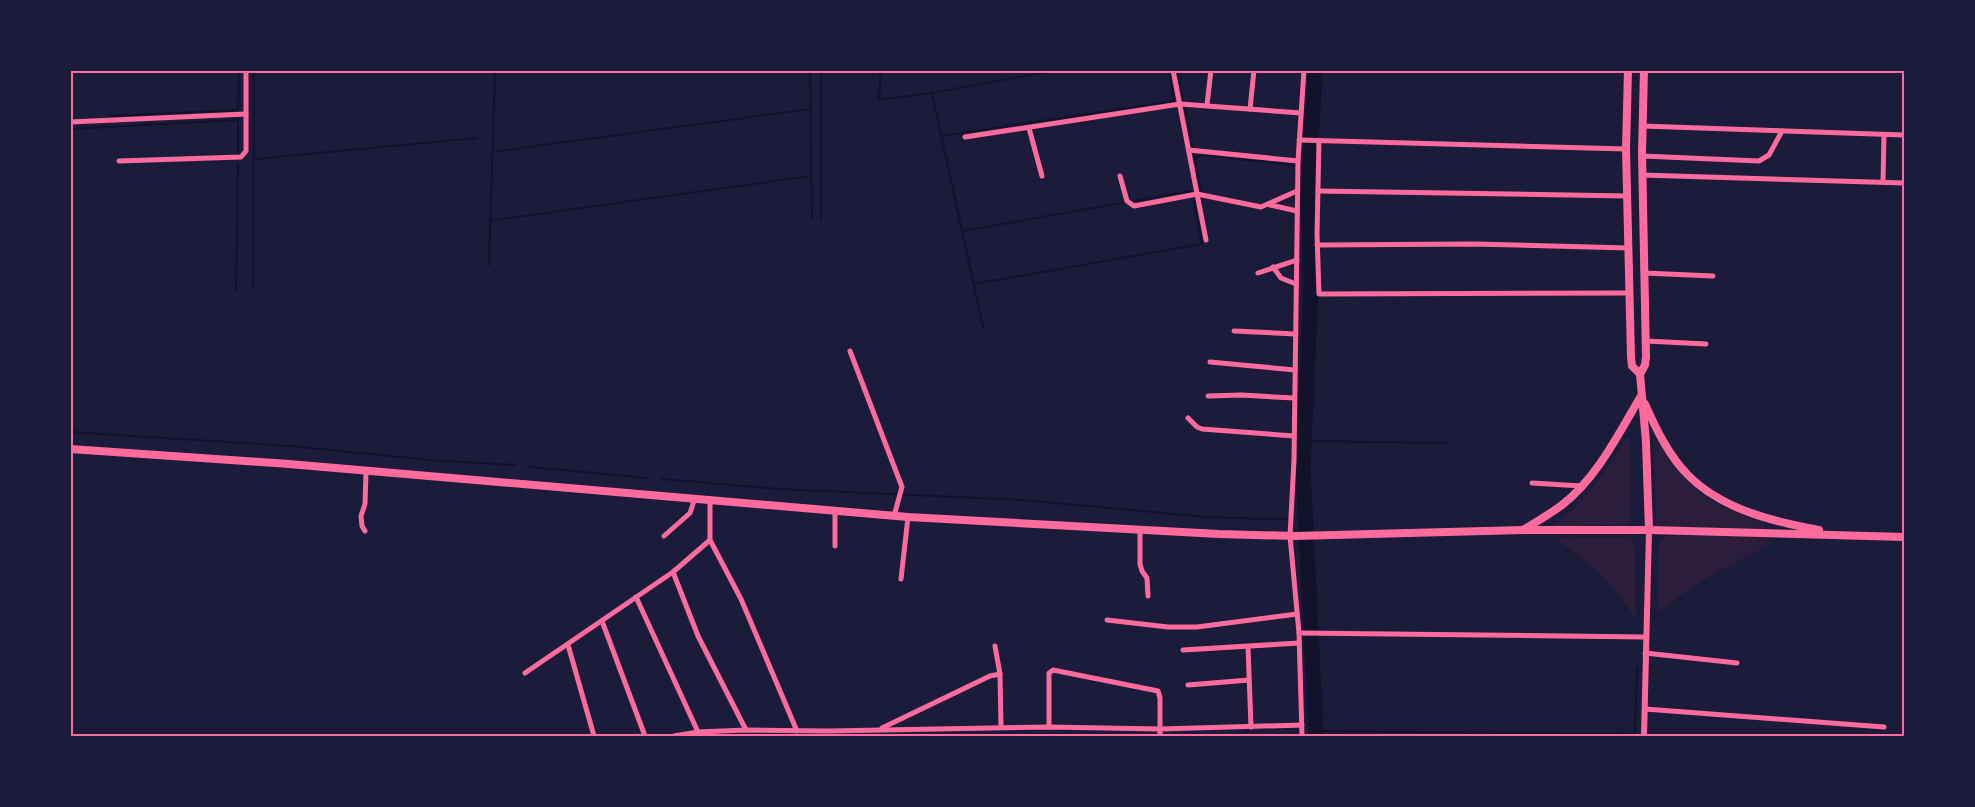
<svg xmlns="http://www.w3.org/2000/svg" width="1975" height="807" font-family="Cabin,sans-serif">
<rect width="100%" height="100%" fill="#1b1b3a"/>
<g fill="#2a1e3b">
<path d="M1627,438L1630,439V524L1550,527C1584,506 1605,471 1627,438Z"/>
<path d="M1655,439C1666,449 1674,468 1686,480C1708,503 1736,512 1764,524L1765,530L1764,531L1656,526L1653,441Z"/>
<path d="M1665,536H1767L1771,544C1740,560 1708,575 1680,596C1673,601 1666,609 1657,611L1658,547Z"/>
<path d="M1626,537L1632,540L1635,550V618C1611,581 1592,563 1555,539Z"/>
</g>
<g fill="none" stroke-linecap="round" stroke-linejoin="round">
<g stroke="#12122b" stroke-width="2">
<polyline points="810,70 812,219"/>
<polyline points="821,70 821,219"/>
<polyline points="881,70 879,100 931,93"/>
<polyline points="1177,70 1195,158"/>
<polyline points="238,110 239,70"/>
<polyline points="111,116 238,110"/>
<polyline points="70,129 238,120"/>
<polyline points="941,136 1174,101 1169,70"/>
<polyline points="238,151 238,120"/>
<polyline points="492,152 810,109"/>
<polyline points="254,159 477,138"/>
<polyline points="489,221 810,176"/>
<polyline points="962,231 1196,190"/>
<polyline points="489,265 495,70"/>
<polyline points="974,284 1202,244 1194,202 1202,200 1195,158 1202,155 1310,167"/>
<polyline points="253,288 254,70"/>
<polyline points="236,290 238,164"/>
<polyline points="983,327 932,93 1058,70"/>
<polyline points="70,432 290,446 429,460 515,465"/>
<polyline points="1305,441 1447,443"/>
<polyline points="530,467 648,478"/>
<polyline points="662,479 778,489 1022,500 1208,517 1263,519 1305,518"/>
<polyline points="1303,554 1314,736"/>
<polyline points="1316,731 1635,734"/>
<polyline points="1635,736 1637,667"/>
</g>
<polyline stroke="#12122b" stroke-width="15" points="1315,70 1308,198 1311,286 1303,469 1316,736"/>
<g stroke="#ff6b9d" stroke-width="5">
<polyline points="1173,70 1206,240"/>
<polyline points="1207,105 1211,70"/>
<polyline points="1250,109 1254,70"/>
<polyline points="70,122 246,114"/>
<polyline points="1642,126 1904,135"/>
<polyline points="1029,128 1042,176"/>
<polyline points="965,137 1180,104 1301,113"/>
<polyline points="1299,140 1626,149"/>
<polyline points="1319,141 1317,234 1319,294 1630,293"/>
<polyline points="1189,150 1298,161"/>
<polyline points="1642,156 1759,161 1769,155 1782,131"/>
<polyline points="119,161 241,157 246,151 246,70"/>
<polyline points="1642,175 1904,183"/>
<polyline points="1120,176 1127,201 1134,206 1197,194 1261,207 1297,191"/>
<polyline points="1883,182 1884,135"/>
<polyline points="1318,191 1627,196"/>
<polyline points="1270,205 1297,211"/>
<polyline points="1317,245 1474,244 1629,248"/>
<polyline points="1273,267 1281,278 1296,284"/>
<polyline points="1258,273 1297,260"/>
<polyline points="1644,273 1713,276"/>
<polyline points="1234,331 1295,334"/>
<polyline points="1646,341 1706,344"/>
<polyline points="850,351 902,487 894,516"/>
<polyline points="1210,362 1295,370"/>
<polyline points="1208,396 1241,395 1294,398"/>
<polyline points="1188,418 1197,427 1202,429 1294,436"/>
<polyline points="1532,483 1582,486"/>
<polyline points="835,511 835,546"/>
<polyline points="1140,530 1140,564 1142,571 1147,578 1148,596"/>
<polyline points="365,531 362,526 361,516 365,504 366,472"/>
<polyline points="664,536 690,513 695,498"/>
<polyline points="710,540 741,599 797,731"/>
<polyline points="673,572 698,636 746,730"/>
<polyline points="901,579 908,517"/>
<polyline points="636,597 698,732"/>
<polyline points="1107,620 1168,627 1197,627 1297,614"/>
<polyline points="602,621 645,736"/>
<polyline points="1299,633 1646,637"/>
<polyline points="568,645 594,736"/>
<polyline points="995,646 1000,674"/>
<polyline points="1248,647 1251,727"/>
<polyline points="1183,650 1299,643"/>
<polyline points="1645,653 1737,663"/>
<polyline points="525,673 673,572 710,540 710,499"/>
<polyline points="1188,685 1249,680"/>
<polyline points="1645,709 1884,727"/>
<polyline points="1049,727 1049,673 1053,670 1158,691 1160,698 1160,736"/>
<polyline points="882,728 990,676 1000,674 1001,727"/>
<polyline points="674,736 698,732 746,730 828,731 1049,727 1160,729 1302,725"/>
<polyline points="1302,736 1299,633 1290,536 1294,460 1298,161 1304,70"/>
</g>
<polyline stroke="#ff6b9d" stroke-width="6" points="1644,736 1649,530"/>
<g stroke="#ff6b9d" stroke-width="8">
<polyline points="1628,70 1626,149 1631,357 1632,366 1640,374"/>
<polyline points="1644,70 1642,153 1646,357 1645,365 1640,374 1646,442 1649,530"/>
<path d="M1645,404C1656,429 1669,456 1688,475C1721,509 1774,522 1819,530"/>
<polyline points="70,449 289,464 908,517 1219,534 1295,536 1523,530 1649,530 1904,537"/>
<path d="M1523,530C1536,522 1550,514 1562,505C1597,478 1619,433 1641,396"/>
</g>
</g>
<rect width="1975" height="807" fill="none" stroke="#1b1b3a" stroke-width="144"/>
<rect x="72" y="72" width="1831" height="663" fill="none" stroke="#ff6b9d" stroke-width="2"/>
</svg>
